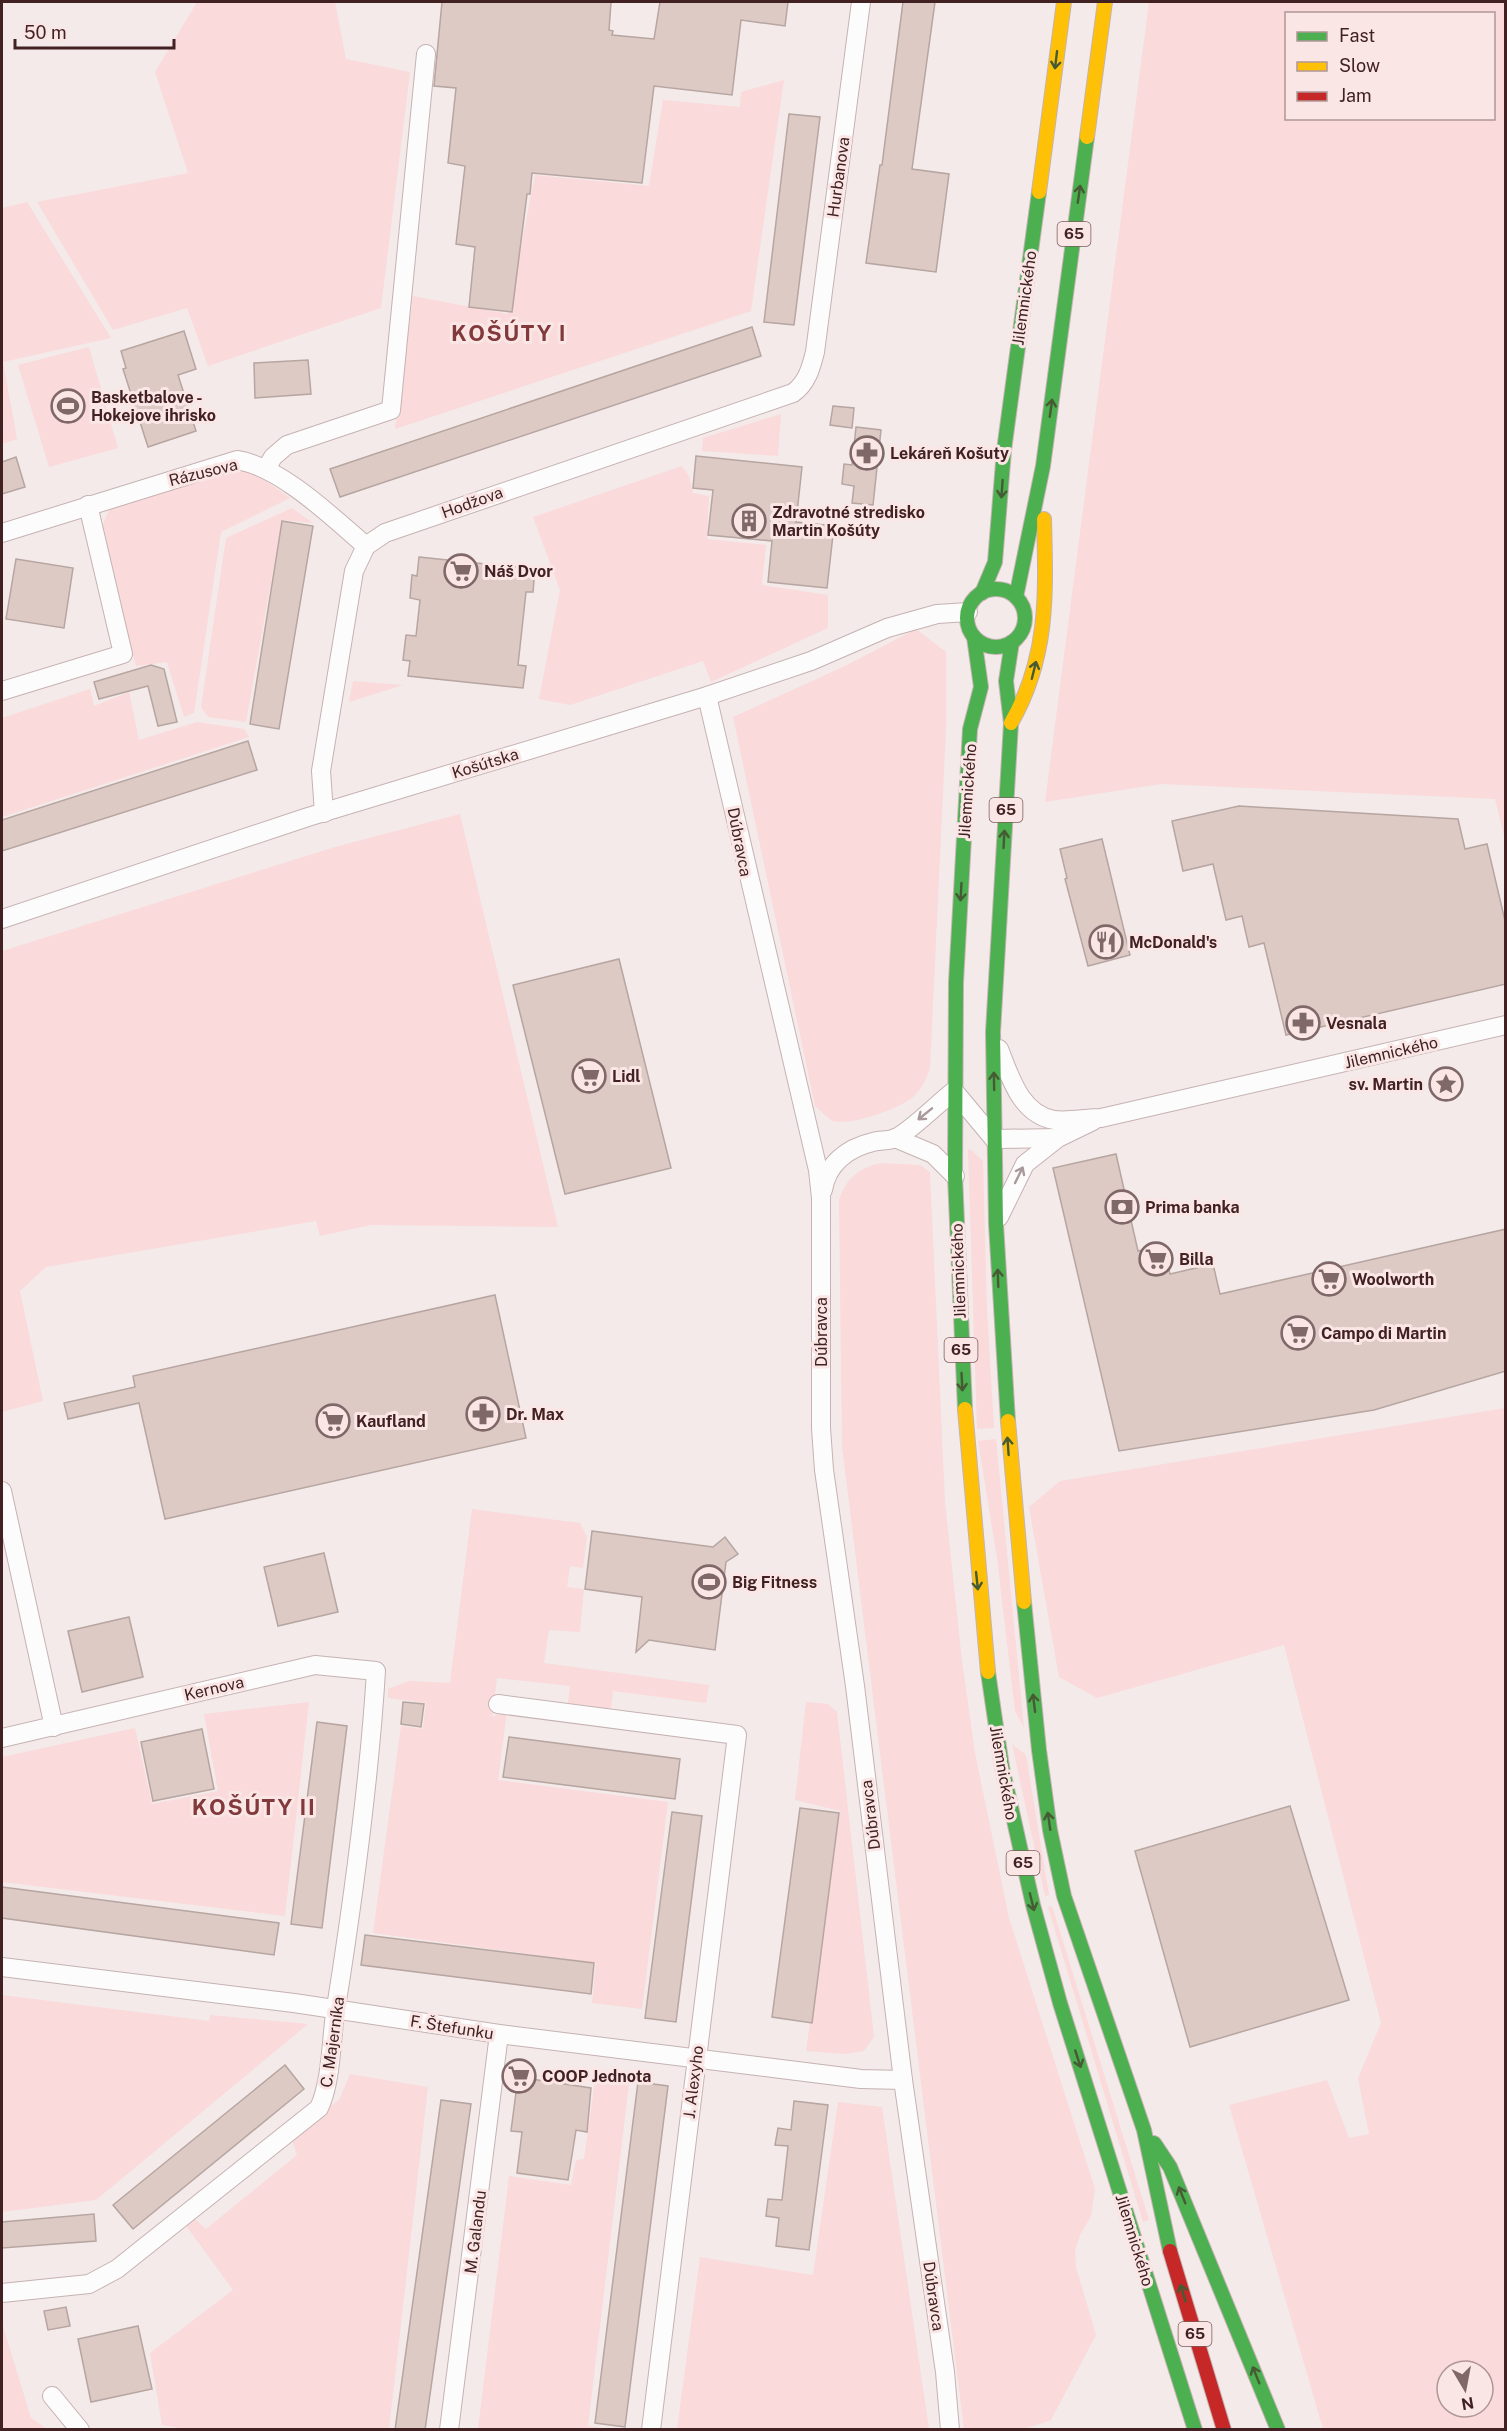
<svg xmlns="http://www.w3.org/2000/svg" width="1507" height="2431" font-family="'Public Sans',sans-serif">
<rect width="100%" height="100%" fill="#f4eaea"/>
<g fill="#fadada" fill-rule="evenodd">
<polygon points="197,2 335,2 346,59 410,72 381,308 208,366 187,308 113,330 37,202 188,173 155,72"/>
<path d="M1149,2H1505V840L1495,799L1161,784L1045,802ZM1286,14H1494V118H1286Z"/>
<polygon points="784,80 751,311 395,429 413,296 508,314 535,175 649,186 663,100 740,107 741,92"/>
<polygon points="27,202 111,338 3,362 17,439 2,444 2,208"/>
<polygon points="89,347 118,448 49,467 18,365"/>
<polygon points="781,414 778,456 702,451 703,438"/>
<polygon points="682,466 689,476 693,493 709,496 707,539 766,545 762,585 828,595 828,628 711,682 703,661 570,705 539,699 560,590 533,517"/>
<polygon points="249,469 290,498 221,532 194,713 184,717 167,662 136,666 100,531 109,510 226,471"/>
<polygon points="292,508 313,523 282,520 246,722 208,717 201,707 226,538"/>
<path d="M916,629L946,652V729L930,1069C926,1079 922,1089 913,1097C899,1109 851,1126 833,1121C827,1118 820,1110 815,1106L733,717L845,666Z"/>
<polygon points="353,681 403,685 349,702"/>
<polygon points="90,689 94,706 129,692 139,740 197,722 244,729 249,737 2,817 2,718"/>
<polygon points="460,814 558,1227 371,1225 320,1236 316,1221 46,1267 20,1291 43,1401 2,1412 2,951 335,847"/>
<polygon points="970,1149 983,1161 987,1310 994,1428 977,1429 968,1150"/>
<path d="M883,1163L920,1165L930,1172L945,1502L962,1661L975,1753L1009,1918L1095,2189L1091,2216L1080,2235L1075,2251L1076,2267L1096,2335L1051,2420L1025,2429H964L842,1447L839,1200C846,1179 860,1166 883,1163Z"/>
<path d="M1505,1408V2429H1323L1229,2105L1327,2080L1349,2138L1369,2134L1358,2078L1381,2023L1284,1645L1097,1698L1059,1677L1029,1507L1060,1481ZM1447,2371H1483V2407H1447Z"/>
<polygon points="996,1439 1024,1728 1015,1711 997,1558 978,1441"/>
<polygon points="472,1509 580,1523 587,1537 583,1568 570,1566 567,1587 584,1589 580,1632 549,1630 544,1663 709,1685 706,1703 613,1691 611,1709 568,1703 570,1686 497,1678 492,1717 507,1711 498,1780 668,1802 642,2009 592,2003 596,1963 373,1933 401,1726 423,1729 426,1703 388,1698 388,1689 409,1681 450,1683"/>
<polygon points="309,1702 285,1916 2,1882 2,1757 135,1728 152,1804 218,1791 204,1714"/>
<polygon points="806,1702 828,1704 837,1712 874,2037 864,2051 846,2054 806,2051 840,1811 795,1800"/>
<polygon points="1012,1744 1026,1755 1049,1895 1045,1896"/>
<polygon points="1052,1906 1149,2220 1143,2222 1048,1907"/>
<polygon points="2,1995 209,2021 210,2015 308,2024 96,2200 2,2212"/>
<polygon points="350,2074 428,2087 389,2429 191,2430 162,2425 150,2353 233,2290 184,2223 193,2217 206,2229 297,2155 291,2137 339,2100"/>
<polygon points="595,2081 629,2084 588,2426 609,2429 478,2429 509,2176 571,2185 576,2160 584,2159"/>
<polygon points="838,2102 882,2107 929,2429 677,2429 700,2257 813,2275"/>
<polygon points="2,2323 31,2418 47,2429 2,2429"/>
</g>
<g fill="#ddcac5" stroke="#b6a5a0" stroke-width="1.5">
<polygon points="442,2 611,2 609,30 613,31 612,35 654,39 660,2 788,2 785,26 741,20 732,95 654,86 642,183 532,173 530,194 527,194 512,312 469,307 475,247 456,244 465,166 448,163 456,88 434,86"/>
<polygon points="903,2 935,2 912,169 949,174 936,272 866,263 880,165 882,165"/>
<polygon points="789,114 820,117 794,325 764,322"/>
<polygon points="752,327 761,356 340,497 330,469"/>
<polygon points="184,331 196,369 178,375 196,431 148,447 123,369 126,368 121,351"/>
<polygon points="308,360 311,394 255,398 254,363"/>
<polygon points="833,406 854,408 852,428 830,425"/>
<polygon points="856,427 881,430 873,505 852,503 854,486 842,484 844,464 852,465"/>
<polygon points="696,456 802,467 796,522 834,526 827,588 768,582 772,541 708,535 713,490 693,488"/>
<polygon points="16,457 25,487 2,494 2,462"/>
<polygon points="282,521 313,526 279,729 250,724"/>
<polygon points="419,557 535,569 533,592 526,592 518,665 526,666 523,688 408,676 410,661 403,660 406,635 416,636 420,600 410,598 412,575 417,576"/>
<polygon points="16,559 73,568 64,628 6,619"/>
<polygon points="151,665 164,669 177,722 158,726 148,686 99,699 94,682"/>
<polygon points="248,741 257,770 2,851 2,820"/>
<polygon points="1239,806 1458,819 1465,849 1487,844 1506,925 1506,984 1286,1035 1264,943 1249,947 1242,916 1226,920 1213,864 1183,871 1172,821"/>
<polygon points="1102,839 1130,955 1088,966 1065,879 1067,878 1060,849"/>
<polygon points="619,959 671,1168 565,1194 513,985"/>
<polygon points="1116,1154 1138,1251 1163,1245 1170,1274 1213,1264 1220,1294 1506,1229 1506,1371 1374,1410 1119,1451 1053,1168"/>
<polygon points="495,1295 526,1438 165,1519 139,1403 68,1419 64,1403 135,1387 133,1376"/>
<polygon points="592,1531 713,1547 725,1537 738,1554 726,1562 715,1650 649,1640 636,1652 642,1597 585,1589"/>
<polygon points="324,1553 338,1612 278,1626 264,1567"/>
<polygon points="129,1617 143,1677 82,1692 68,1631"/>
<polygon points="403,1702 424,1704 421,1727 401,1724"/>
<polygon points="317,1722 347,1726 322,1928 291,1924"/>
<polygon points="202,1729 214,1789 153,1801 141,1742"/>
<polygon points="509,1737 680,1759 675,1799 503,1777"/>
<polygon points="1290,1806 1349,2000 1190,2047 1135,1851"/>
<polygon points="800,1808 839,1813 812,2023 772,2017"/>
<polygon points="672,1812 702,1816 676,2022 645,2018"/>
<polygon points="2,1887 279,1923 274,1955 2,1918"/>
<polygon points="365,1935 594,1963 591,1994 361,1965"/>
<polygon points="285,2065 304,2089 133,2229 113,2205"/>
<polygon points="518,2077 591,2088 587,2132 576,2130 568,2180 517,2173 522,2132 511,2131"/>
<polygon points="638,2082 668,2086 625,2427 595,2423"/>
<polygon points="441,2100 471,2104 425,2430 395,2430"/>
<polygon points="794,2101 828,2105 809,2250 776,2246 779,2218 766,2216 768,2199 782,2200 788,2146 775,2145 778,2128 791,2130"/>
<polygon points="94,2214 96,2241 2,2248 2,2222"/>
<polygon points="66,2307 70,2326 48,2330 44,2311"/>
<polygon points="138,2326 152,2389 91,2402 78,2339"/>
</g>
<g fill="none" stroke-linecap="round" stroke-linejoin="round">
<defs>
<g id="street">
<polyline points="266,469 273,457 287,445 391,410 426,54"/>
<path d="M2,533L237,460C281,467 332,517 366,546"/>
<polyline points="2,691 123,654 88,505"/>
<polyline points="707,696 818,1170 821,1198 821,1428 824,1470 855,1686 903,2080 945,2372 950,2430"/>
<path d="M324,813L321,771L354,571L366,546L385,533L793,393C807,383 811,368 815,352L861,2"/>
<polyline points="2,919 308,817 707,696 811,661 887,628 937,614 968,612"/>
<path d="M999,1049C1010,1076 1020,1114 1054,1120C1068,1122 1086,1118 1101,1118L1506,1025"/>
<polyline points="895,1138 933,1154 955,1176"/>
<path d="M823,1190C827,1164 847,1148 873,1142C880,1140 889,1141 896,1138C913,1129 938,1103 954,1091L994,1139L1058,1138"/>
<polyline points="999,1217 1025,1164 1058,1138 1093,1121"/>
<polyline points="2,1491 54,1727"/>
<polyline points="498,1704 737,1735 651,2430"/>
<path d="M2,1738L315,1665L376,1671C369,1786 353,1901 335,2014C331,2043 331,2083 319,2108L117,2269L89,2284L2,2293"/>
<polyline points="2,1967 294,2003 499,2034 861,2079 903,2080"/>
<polyline points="52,2396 80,2430"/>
<polyline points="449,2430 499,2034"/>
</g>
<g id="fast">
<circle cx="996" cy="618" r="29"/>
<polyline points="982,593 995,562 1004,450 1039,192"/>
<polyline points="1016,597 1043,466 1087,137"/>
<polyline points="965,1409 955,1176 956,982 970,729 981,687 974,637"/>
<polyline points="1008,1421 996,1224 993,1032 1011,723 1006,681 1012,642"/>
<polyline points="1024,1602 1039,1750 1050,1830 1064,1896 1144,2130 1170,2251"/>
<polyline points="988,1672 1002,1767 1033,1905 1060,2003 1195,2430"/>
<polyline points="1154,2143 1170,2167 1278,2430"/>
</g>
<g id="slow">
<polyline points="1087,137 1105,2"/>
<polyline points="1039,192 1064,2"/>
<path d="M1011,723C1049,657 1046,593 1044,519"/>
<polyline points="965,1409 988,1672"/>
<polyline points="1008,1421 1024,1602"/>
</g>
<polyline id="jam" points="1170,2251 1224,2430"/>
</defs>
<use href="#street" stroke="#c6b2b2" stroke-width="20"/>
<use href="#fast" stroke="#c6b2b2" stroke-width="16"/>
<use href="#slow" stroke="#c6b2b2" stroke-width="16"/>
<use href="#jam" stroke="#c6b2b2" stroke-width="16"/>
<use href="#street" stroke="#fdfcfc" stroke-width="18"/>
<use href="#fast" stroke="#4caf50" stroke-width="14"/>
<use href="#slow" stroke="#ffc107" stroke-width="14"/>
<use href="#jam" stroke="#c62828" stroke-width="14"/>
</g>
<defs><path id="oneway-shaft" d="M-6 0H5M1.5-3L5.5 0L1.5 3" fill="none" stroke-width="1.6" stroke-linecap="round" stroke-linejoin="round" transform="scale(1.5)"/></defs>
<g stroke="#465a34">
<use href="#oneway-shaft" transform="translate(1056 60) rotate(97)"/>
<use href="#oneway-shaft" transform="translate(1079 194) rotate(-82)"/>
<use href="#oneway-shaft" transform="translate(1051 408) rotate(-82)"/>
<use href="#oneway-shaft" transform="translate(1002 489) rotate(94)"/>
<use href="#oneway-shaft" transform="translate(1034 670) rotate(-76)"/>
<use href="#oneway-shaft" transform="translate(1004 839) rotate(-87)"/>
<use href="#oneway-shaft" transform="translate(961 892) rotate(93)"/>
<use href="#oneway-shaft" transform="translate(994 1081) rotate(-91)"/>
<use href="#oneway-shaft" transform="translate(998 1278) rotate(-92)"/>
<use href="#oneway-shaft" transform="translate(962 1382) rotate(87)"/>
<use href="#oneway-shaft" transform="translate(1008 1446) rotate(-94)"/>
<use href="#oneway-shaft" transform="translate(977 1581) rotate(84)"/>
<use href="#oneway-shaft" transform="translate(1034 1703) rotate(-97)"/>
<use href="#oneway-shaft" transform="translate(1049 1821) rotate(-98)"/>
<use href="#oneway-shaft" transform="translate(1032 1902) rotate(76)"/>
<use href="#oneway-shaft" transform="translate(1078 2059) rotate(72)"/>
<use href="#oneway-shaft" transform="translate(1182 2195) rotate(-112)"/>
<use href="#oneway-shaft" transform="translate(1183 2293) rotate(-107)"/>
<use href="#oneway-shaft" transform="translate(1256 2375) rotate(-112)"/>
</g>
<g stroke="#a9999a">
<use href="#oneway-shaft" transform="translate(925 1114) rotate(141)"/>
<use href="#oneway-shaft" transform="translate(1019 1175) rotate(-64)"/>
</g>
<defs>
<symbol id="stadium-ring" viewBox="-11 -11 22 22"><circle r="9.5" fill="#f9e6e5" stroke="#806768" stroke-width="1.5"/><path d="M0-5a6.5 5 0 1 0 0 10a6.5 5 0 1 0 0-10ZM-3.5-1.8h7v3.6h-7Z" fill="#806768"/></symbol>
<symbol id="pharmacy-ring" viewBox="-11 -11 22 22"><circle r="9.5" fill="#f9e6e5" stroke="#806768" stroke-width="1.5"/><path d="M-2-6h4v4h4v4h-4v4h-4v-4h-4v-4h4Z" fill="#806768"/></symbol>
<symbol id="building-ring" viewBox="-11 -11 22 22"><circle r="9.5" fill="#f9e6e5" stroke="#806768" stroke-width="1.5"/><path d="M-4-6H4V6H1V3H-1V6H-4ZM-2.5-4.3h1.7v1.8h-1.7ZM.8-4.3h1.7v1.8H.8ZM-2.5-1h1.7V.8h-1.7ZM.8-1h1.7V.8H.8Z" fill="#806768"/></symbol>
<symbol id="supermarket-ring" viewBox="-11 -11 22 22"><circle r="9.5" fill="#f9e6e5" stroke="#806768" stroke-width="1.5"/><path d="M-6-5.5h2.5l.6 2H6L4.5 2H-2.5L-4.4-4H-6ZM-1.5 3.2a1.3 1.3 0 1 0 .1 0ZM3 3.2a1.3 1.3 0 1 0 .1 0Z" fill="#806768"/></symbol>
<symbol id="restaurant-ring" viewBox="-11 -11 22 22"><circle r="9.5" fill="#f9e6e5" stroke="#806768" stroke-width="1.5"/><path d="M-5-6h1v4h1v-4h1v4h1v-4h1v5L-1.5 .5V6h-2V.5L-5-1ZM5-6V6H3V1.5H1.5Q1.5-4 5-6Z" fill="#806768"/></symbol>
<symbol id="sight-ring" viewBox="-11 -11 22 22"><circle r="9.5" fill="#f9e6e5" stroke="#806768" stroke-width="1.5"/><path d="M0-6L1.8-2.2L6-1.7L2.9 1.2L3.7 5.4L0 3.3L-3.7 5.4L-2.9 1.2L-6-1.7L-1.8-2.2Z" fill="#806768"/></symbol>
<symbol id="bank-ring" viewBox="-11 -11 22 22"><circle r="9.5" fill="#f9e6e5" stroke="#806768" stroke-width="1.5"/><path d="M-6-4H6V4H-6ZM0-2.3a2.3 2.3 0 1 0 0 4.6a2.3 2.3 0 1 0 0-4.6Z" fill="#806768"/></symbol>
</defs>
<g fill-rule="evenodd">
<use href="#stadium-ring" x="49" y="387" width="38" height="38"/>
<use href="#pharmacy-ring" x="848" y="434" width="38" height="38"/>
<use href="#building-ring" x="730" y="502" width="38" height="38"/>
<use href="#supermarket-ring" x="442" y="552" width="38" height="38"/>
<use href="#restaurant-ring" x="1087" y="923" width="38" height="38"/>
<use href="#pharmacy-ring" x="1284" y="1004" width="38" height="38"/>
<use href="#supermarket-ring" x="570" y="1057" width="38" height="38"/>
<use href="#sight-ring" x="1427" y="1065" width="38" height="38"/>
<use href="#bank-ring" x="1103" y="1188" width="38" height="38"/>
<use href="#supermarket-ring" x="1137" y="1240" width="38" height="38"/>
<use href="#supermarket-ring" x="1310" y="1260" width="38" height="38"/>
<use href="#supermarket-ring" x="1279" y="1314" width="38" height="38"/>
<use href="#pharmacy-ring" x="464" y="1395" width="38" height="38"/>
<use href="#supermarket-ring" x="314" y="1402" width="38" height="38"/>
<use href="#stadium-ring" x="690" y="1563" width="38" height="38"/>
<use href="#supermarket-ring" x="500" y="2057" width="38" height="38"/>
</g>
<g text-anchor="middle" stroke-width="6" stroke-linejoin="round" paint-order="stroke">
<g fill="#f9e6e5" stroke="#795c5c" stroke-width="1.5">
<rect x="1057.5" y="222" width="33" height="24" rx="4.5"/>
<rect x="989.5" y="798" width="33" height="24" rx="4.5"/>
<rect x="944.5" y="1338" width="33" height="24" rx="4.5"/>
<rect x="1006.5" y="1851" width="33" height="24" rx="4.5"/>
<rect x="1178.5" y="2322" width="33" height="24" rx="4.5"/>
</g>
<g font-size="15" font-weight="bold" fill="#422122">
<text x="1074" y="239">65</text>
<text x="1006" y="815">65</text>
<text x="961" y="1355">65</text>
<text x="1023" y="1868">65</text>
<text x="1195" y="2339">65</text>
</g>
<g font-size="16" fill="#422122" stroke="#f9e6e5">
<text transform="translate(838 177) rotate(-82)" y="6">Hurbanova</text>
<text transform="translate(1024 298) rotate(-82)" y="6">Jilemnického</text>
<text transform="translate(203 472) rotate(-14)" y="6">Rázusova</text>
<text transform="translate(472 502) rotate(-20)" y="6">Hodžova</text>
<text transform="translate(485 763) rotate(-17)" y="6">Košútska</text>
<text transform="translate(967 791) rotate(-86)" y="6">Jilemnického</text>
<text transform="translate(740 842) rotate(79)" y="6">Dúbravca</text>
<text transform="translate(1391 1052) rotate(-13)" y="6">Jilemnického</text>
<text transform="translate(958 1271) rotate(-92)" y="6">Jilemnického</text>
<text transform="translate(821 1332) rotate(-90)" y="6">Dúbravca</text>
<text transform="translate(214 1688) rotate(-13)" y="6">Kernova</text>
<text transform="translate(1004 1773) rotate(80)" y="6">Jilemnického</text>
<text transform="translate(870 1815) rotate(-97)" y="6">Dúbravca</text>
<text transform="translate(452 2027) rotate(9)" y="6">F. Štefunku</text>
<text transform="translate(332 2042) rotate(-82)" y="6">C. Majerníka</text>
<text transform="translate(693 2082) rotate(-83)" y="6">J. Alexyho</text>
<text transform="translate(475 2232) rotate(-83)" y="6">M. Galandu</text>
<text transform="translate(1135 2240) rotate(73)" y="6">Jilemnického</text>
<text transform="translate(934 2296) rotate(82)" y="6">Dúbravca</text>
</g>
<g font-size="16" font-weight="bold" fill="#422122" stroke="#f9e6e5" text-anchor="start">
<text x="91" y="403">Basketbalove -<tspan x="91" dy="18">Hokejove ihrisko</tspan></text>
<text x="890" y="459">Lekáreň Košuty</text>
<text x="772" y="518">Zdravotné stredisko<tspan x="772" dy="18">Martin Košúty</tspan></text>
<text x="484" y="577">Náš Dvor</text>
<text x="1129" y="948">McDonald's</text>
<text x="1326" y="1029">Vesnala</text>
<text x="612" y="1082">Lidl</text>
<text x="1423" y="1090" text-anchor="end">sv. Martin</text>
<text x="1145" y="1213">Prima banka</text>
<text x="1179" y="1265">Billa</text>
<text x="1352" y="1285">Woolworth</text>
<text x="1321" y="1339">Campo di Martin</text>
<text x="506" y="1420">Dr. Max</text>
<text x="356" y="1427">Kaufland</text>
<text x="732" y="1588">Big Fitness</text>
<text x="542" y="2082">COOP Jednota</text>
</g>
<g font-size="22" font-weight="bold" letter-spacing="1.5" fill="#82393c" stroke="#f9e6e5">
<text x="509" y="341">KOŠÚTY I</text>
<text x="254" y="1815">KOŠÚTY II</text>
</g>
</g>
<rect width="1507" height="2431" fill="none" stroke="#422122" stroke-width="6"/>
<rect x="1285" y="12" width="210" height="108" fill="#f9e6e5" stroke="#b09797" stroke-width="1.5"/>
<rect x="1297" y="32" width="30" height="9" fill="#4caf50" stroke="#b09797" stroke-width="1.5"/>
<text x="1339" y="42" font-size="18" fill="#422122">Fast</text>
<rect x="1297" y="62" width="30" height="9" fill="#ffc107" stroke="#b09797" stroke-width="1.5"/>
<text x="1339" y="72" font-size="18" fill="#422122">Slow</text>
<rect x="1297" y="92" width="30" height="9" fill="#c62828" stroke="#b09797" stroke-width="1.5"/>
<text x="1339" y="102" font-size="18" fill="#422122">Jam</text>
<g transform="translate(1465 2389) rotate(170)"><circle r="28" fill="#f9e6e5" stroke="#b09797" stroke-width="1.5"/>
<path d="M0-4.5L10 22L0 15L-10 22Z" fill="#806768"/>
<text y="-9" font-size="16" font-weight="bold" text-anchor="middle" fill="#422122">N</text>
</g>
<path d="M15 39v9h159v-9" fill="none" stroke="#422122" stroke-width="3"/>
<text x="24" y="39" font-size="18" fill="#422122" stroke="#f9e6e5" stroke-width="4.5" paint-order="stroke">50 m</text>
</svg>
